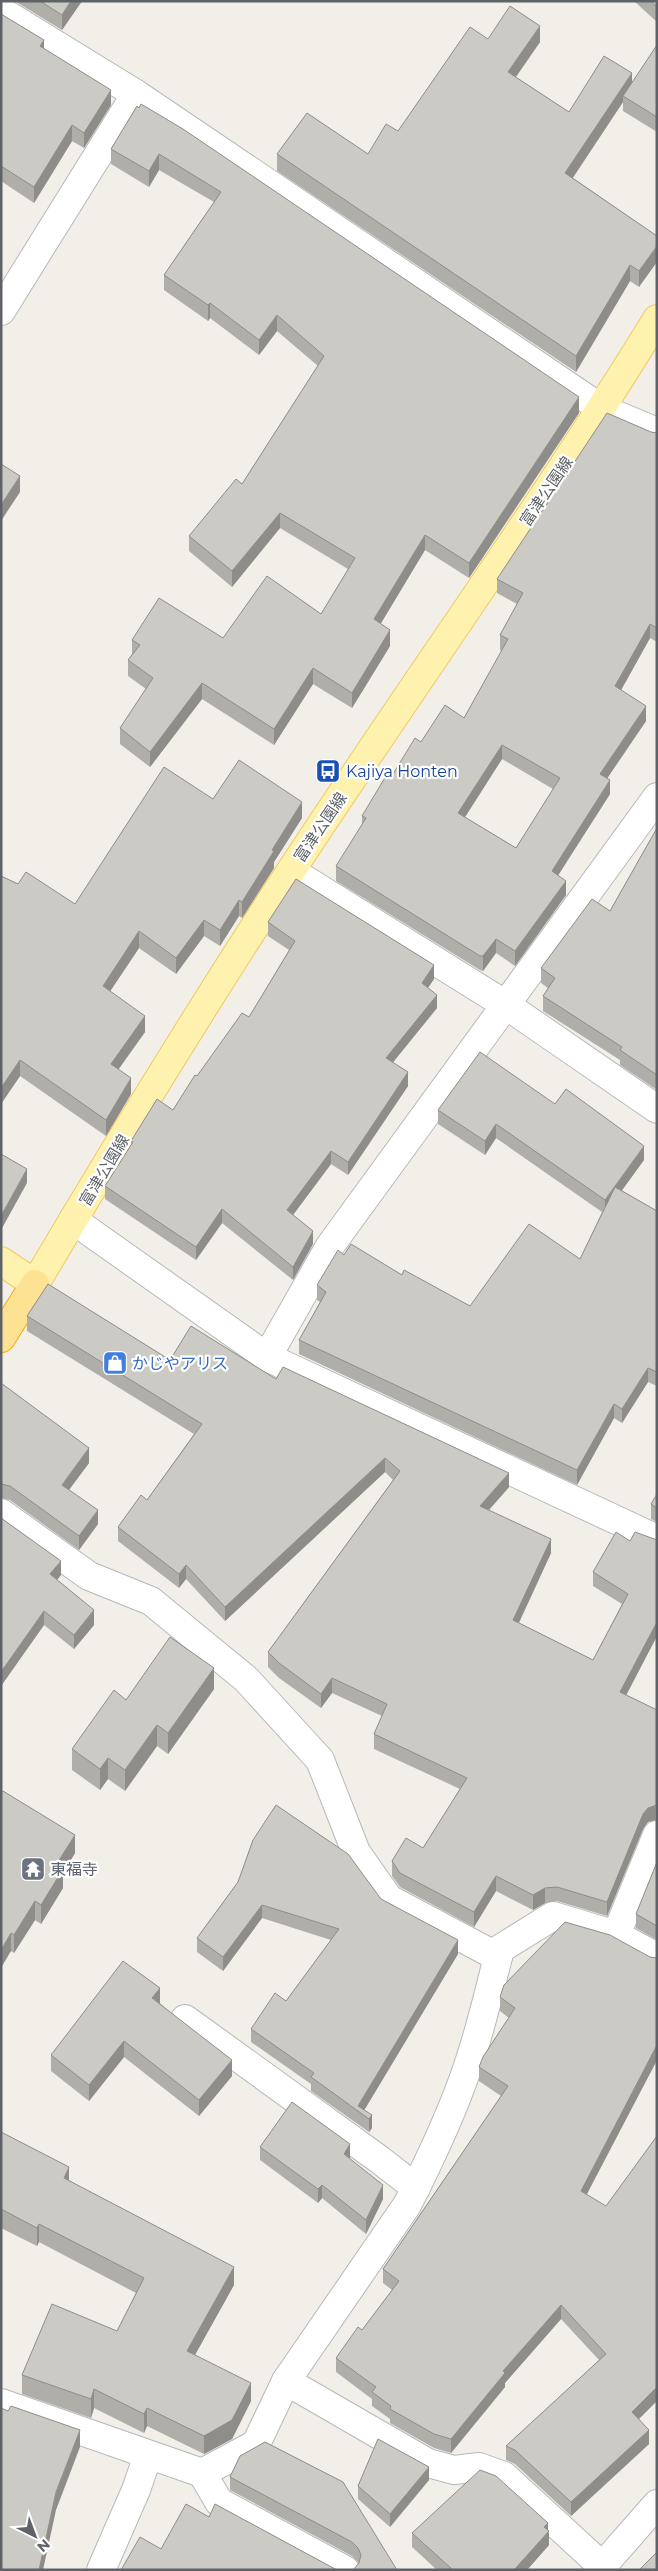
<svg xmlns="http://www.w3.org/2000/svg" width="658" height="2571" font-family="Montserrat,'Noto Sans JP',sans-serif">
<rect width="100%" height="100%" fill="#f1efe8"/>
<g fill="none" stroke-linecap="round" stroke-linejoin="round">
<defs>
<g id="minor">
<polyline points="1,11 136,94 602,409 657,432"/>
<polyline points="1,311 136,94"/>
<polyline points="291,871 506,1005 657,1109"/>
<polyline points="73,1220 267,1357 657,1539"/>
<polyline points="267,1357 330,1246 657,797"/>
<polyline points="1,1513 89,1576 151,1601 246,1679 320,1760 356,1852 389,1899 498,1957"/>
<polyline points="616,1935 657,1957"/>
<polyline points="185,2019 380,2160 416,2188"/>
<polyline points="286,2381 428,2463 454,2470 479,2467 504,2476 602,2566"/>
<path d="M1,2403L202,2473L256,2444L286,2381L407,2205C430,2160 452,2114 468,2066C481,2028 490,1988 500,1949L553,1916L616,1935L657,1835"/>
<polyline points="202,2473 219,2502 345,2570"/>
<polyline points="101,2570 136,2490 148,2455"/>
<polyline points="599,2570 657,2504"/>
</g>
<path id="major" d="M1,1261L35,1284C117,1145 202,1007 290,872C411,687 541,508 657,319"/>
<polyline id="highway" points="1,1338 35,1284"/>
</defs>
<use href="#minor" stroke="#b5b8bc" stroke-width="30"/>
<use href="#major" stroke="#f2c960" stroke-width="30"/>
<use href="#highway" stroke="#f9ab00" stroke-width="30"/>
<use href="#minor" stroke="#fff" stroke-width="28"/>
<use href="#major" stroke="#fff2af" stroke-width="28"/>
<use href="#highway" stroke="#fde293" stroke-width="28"/>
</g>
<g fill="#afaea9" fill-rule="evenodd">
<polygon points="18,1 82,1 62,30 18,3"/>
<polygon points="634,1 657,1 657,22"/>
<polygon points="1,14 44,49 111,105 84,148 72,141 34,203 1,181"/>
<polygon points="488,39 540,42 516,77 569,112 632,83 657,45 657,132 623,111 623,102 573,178 657,236 639,287 630,281 576,372 277,171 277,154 368,154 398,131"/>
<polygon points="137,106 579,413 469,578 425,550 380,624 390,646 352,708 313,684 274,745 202,699 150,767 120,744 120,728 146,689 128,676 128,660 132,654 132,640 223,638 321,614 348,569 280,528 232,587 189,551 189,536 242,484 318,366 277,331 259,355 210,318 208,321 164,290 164,275 214,202 159,170 149,187 111,164 111,149"/>
<path d="M651,432L657,433V642L650,638L621,690L646,721L607,778L610,794L558,875L566,895L515,966L496,953L483,971L480,970L336,881V866L362,826V816L393,774L421,742L464,718L502,651L500,650V635L517,604L497,593V579ZM502,759L553,789L516,848L465,817Z"/>
<polygon points="213,799 302,818 274,862 274,868 242,918 239,916 220,946 204,936 176,974 139,948 110,991 145,1032 118,1069 131,1094 106,1136 20,1076 1,1104 1,876 18,884 75,904"/>
<polygon points="657,828 657,1090 620,1065 620,1060 543,1011 543,996 548,988 541,983 541,968 610,911"/>
<polygon points="268,922 434,979 428,988 437,1008 393,1062 408,1086 348,1175 331,1164 293,1215 313,1244 293,1280 222,1223 196,1260 105,1199 105,1186 131,1145 131,1141 173,1110 197,1076 249,1017 289,950 268,936"/>
<polygon points="555,1104 644,1160 621,1190 657,1211 657,1386 648,1382 622,1423 614,1418 577,1485 299,1354 299,1340 320,1302 317,1300 317,1285 344,1255 402,1275 470,1306 580,1259 602,1212 496,1138 485,1155 438,1124 438,1110"/>
<polygon points="27,1316 170,1360 276,1379 509,1487 489,1510 551,1553 519,1623 593,1660 622,1604 593,1586 593,1572 616,1532 657,1636 626,1695 657,1710 657,1820 648,1822 643,1829 607,1916 557,1901 545,1903 533,1910 496,1891 474,1927 400,1887 392,1876 392,1861 423,1848 460,1789 374,1749 374,1734 382,1716 332,1693 321,1708 279,1678 268,1667 268,1652 393,1480 385,1472 225,1621 186,1579 179,1588 118,1541 118,1527 147,1500 194,1434 27,1331"/>
<polygon points="1,1383 89,1463 69,1490 98,1524 79,1550 10,1500 1,1498"/>
<polygon points="657,1494 657,1522 651,1519 651,1504"/>
<polygon points="1,1518 61,1575 57,1580 94,1625 74,1649 44,1625 1,1686"/>
<polygon points="214,1689 168,1754 157,1746 125,1791 108,1779 100,1790 72,1770 72,1749 126,1700"/>
<polygon points="1,1793 75,1853 63,1873 63,1888 41,1924 35,1920 14,1953 11,1951"/>
<polygon points="657,1862 657,1940 636,1928 636,1914"/>
<polygon points="238,1882 381,1899 458,1954 364,2110 372,2115 372,2128 369,2132 311,2091 311,2084 251,2042 251,2029 286,2001 331,1940 262,1918 223,1971 197,1952 197,1938"/>
<polygon points="650,1957 657,1958 657,2060 587,2194 639,2419 649,2444 571,2516 515,2464 506,2460 506,2446 599,2360 561,2319 505,2383 505,2387 451,2453 434,2448 390,2423 390,2419 372,2406 372,2399 336,2372 336,2358 362,2330 392,2290 383,2283 383,2269 501,2096 479,2081 479,2067 509,2018 500,2011 500,1997"/>
<polygon points="160,2003 232,2076 199,2116 124,2057 89,2101 51,2071 51,2055"/>
<polygon points="1,2132 69,2180 234,2285 195,2355 251,2401 232,2439 204,2454 147,2426 144,2433 94,2408 91,2418 22,2394 22,2375 117,2331 136,2293 39,2242 37,2246 1,2228"/>
<polygon points="260,2147 350,2158 350,2159 383,2199 366,2234 322,2198 318,2203 260,2160"/>
<polygon points="240,2456 397,2570 359,2563 352,2556 230,2490 230,2477"/>
<polygon points="429,2480 390,2527 358,2499 358,2486"/>
<polygon points="548,2530 549,2545 527,2570 437,2570 412,2547 412,2533"/>
</g>
<g fill="#8f8d8a">
<polygon points="71,1 82,1 62,30 62,15"/>
<polygon points="540,26 540,42 508,88 508,72"/>
<polygon points="44,40 44,56 40,46"/>
<polygon points="632,73 632,89 623,96 623,102 565,189 565,173"/>
<polygon points="111,90 111,105 84,148 84,133"/>
<polygon points="72,125 72,141 34,203 34,187"/>
<polygon points="159,154 159,170 149,187 149,171"/>
<polygon points="657,246 657,262 639,287 639,271"/>
<polygon points="630,265 630,281 576,372 576,356"/>
<polygon points="210,303 210,318 208,321 208,305"/>
<polygon points="277,315 277,331 259,355 259,340"/>
<polygon points="579,397 579,413 469,578 469,563"/>
<polygon points="20,476 20,492 1,521 1,505"/>
<polygon points="280,513 280,528 232,587 232,571"/>
<polygon points="425,535 425,550 374,635 374,619"/>
<polygon points="650,624 650,638 615,701 615,686"/>
<polygon points="390,630 390,646 352,708 352,693"/>
<polygon points="313,668 313,684 274,745 274,729"/>
<polygon points="202,683 202,699 150,767 150,752"/>
<polygon points="646,706 646,721 600,789 600,774"/>
<polygon points="502,745 502,759 458,828 458,813"/>
<polygon points="610,780 610,794 552,885 552,871"/>
<polygon points="302,802 302,818 274,862 274,868 242,918 242,902 272,850"/>
<polygon points="566,881 566,895 515,966 515,951"/>
<polygon points="239,900 239,916 220,946 220,930"/>
<polygon points="204,920 204,936 176,974 176,958"/>
<polygon points="139,931 139,948 103,1002 103,986"/>
<polygon points="496,939 496,953 483,971 483,956"/>
<polygon points="434,965 434,979 422,996 422,983"/>
<polygon points="437,995 437,1008 386,1071 386,1058"/>
<polygon points="145,1016 145,1032 111,1080 111,1064"/>
<polygon points="20,1060 20,1076 1,1104 1,1088"/>
<polygon points="408,1072 408,1086 348,1175 348,1162"/>
<polygon points="131,1078 131,1094 106,1136 106,1120"/>
<polygon points="496,1124 496,1138 485,1155 485,1141"/>
<polygon points="644,1146 644,1160 605,1214 605,1200"/>
<polygon points="331,1151 331,1164 287,1223 287,1210"/>
<polygon points="27,1169 27,1183 1,1230 1,1216"/>
<polygon points="222,1209 222,1223 196,1260 196,1247"/>
<polygon points="313,1231 313,1244 293,1280 293,1267"/>
<polygon points="648,1368 648,1382 622,1423 622,1409"/>
<polygon points="614,1404 614,1418 577,1485 577,1470"/>
<polygon points="89,1448 89,1463 62,1499 62,1485"/>
<polygon points="385,1458 385,1472 225,1621 225,1607"/>
<polygon points="509,1473 509,1487 480,1520 480,1506"/>
<polygon points="98,1510 98,1524 79,1550 79,1536"/>
<polygon points="551,1539 551,1553 513,1635 513,1620"/>
<polygon points="61,1561 61,1575 50,1588 50,1574"/>
<polygon points="186,1565 186,1579 179,1588 179,1574"/>
<polygon points="94,1610 94,1625 74,1649 74,1635"/>
<polygon points="44,1611 44,1625 1,1686 1,1672"/>
<polygon points="657,1622 657,1636 620,1707 620,1692"/>
<polygon points="214,1668 214,1689 168,1754 168,1733"/>
<polygon points="332,1678 332,1693 321,1708 321,1694"/>
<polygon points="157,1725 157,1746 125,1791 125,1770"/>
<polygon points="108,1758 108,1779 100,1790 100,1769"/>
<polygon points="655,1805 655,1820 648,1822 643,1829 607,1916 607,1902 643,1814 648,1808"/>
<polygon points="75,1835 75,1853 63,1873 63,1888 41,1924 41,1905 56,1865"/>
<polygon points="496,1876 496,1891 474,1927 474,1912"/>
<polygon points="545,1888 545,1903 533,1910 533,1895"/>
<polygon points="35,1901 35,1920 14,1953 14,1935"/>
<polygon points="262,1905 262,1918 223,1971 223,1957"/>
<polygon points="11,1933 11,1951 1,1968 1,1950"/>
<polygon points="458,1940 458,1954 362,2114 358,2106"/>
<polygon points="160,1988 160,2004 152,1998"/>
<polygon points="124,2041 124,2057 89,2101 89,2085"/>
<polygon points="657,2045 657,2060 581,2205 581,2191"/>
<polygon points="232,2060 232,2076 199,2116 199,2100"/>
<polygon points="372,2115 372,2128 369,2132 369,2119"/>
<polygon points="350,2144 350,2158 344,2167 344,2154"/>
<polygon points="69,2167 69,2186 64,2178"/>
<polygon points="322,2185 322,2198 318,2203 318,2189"/>
<polygon points="383,2185 383,2199 366,2234 366,2220"/>
<polygon points="39,2224 39,2242 37,2246 37,2228"/>
<polygon points="234,2267 234,2285 187,2369 187,2351"/>
<polygon points="561,2305 561,2319 505,2383 505,2387 451,2453 451,2439 503,2371"/>
<polygon points="251,2383 251,2401 232,2439 204,2454 204,2436"/>
<polygon points="657,2387 657,2401 632,2426 632,2412"/>
<polygon points="94,2389 94,2408 91,2418 91,2399"/>
<polygon points="147,2408 147,2426 144,2433 144,2414"/>
<polygon points="80,2430 80,2447 56,2510 43,2570 39,2570 56,2492"/>
<polygon points="649,2430 649,2444 571,2516 571,2502"/>
<polygon points="429,2467 429,2480 390,2527 390,2514"/>
<polygon points="548,2523 548,2533 549,2531 549,2545 527,2570 514,2570 544,2527"/>
</g>
<g fill="#cccac5" stroke="#8f8d8a" fill-rule="evenodd">
<polygon points="40,1 71,1 62,15"/>
<polygon points="650,1 657,1 657,7"/>
<polygon points="510,6 540,26 508,72 569,112 604,56 632,73 565,173 657,236 657,246 639,271 630,265 576,356 277,154 307,113 368,154 386,124 398,131 470,27 488,39"/>
<polygon points="1,14 44,40 40,46 111,90 84,133 72,125 34,187 1,166"/>
<polygon points="657,45 657,117 623,96"/>
<polygon points="141,104 183,129 579,397 469,563 425,535 374,619 390,630 352,693 313,668 274,729 202,683 150,752 120,728 153,678 128,660 140,645 132,640 159,598 223,638 267,576 321,614 355,558 280,513 232,571 189,536 236,479 242,484 324,356 277,315 259,340 210,303 208,305 164,275 221,192 159,154 149,171 111,149 137,106 139,108"/>
<path d="M607,413L651,432L657,433V628L650,624L615,686L646,706L600,774L610,780L552,871L566,881L515,951L496,939L483,956H480L336,866L366,818L362,816L389,771L393,774L415,738L421,742L445,705L464,718L508,639L500,635L523,593L497,579ZM502,745L560,778L516,848L458,813Z"/>
<polygon points="1,464 20,476 1,505"/>
<polygon points="239,760 302,802 272,850 274,851 242,902 239,900 220,930 204,920 176,958 139,931 103,986 145,1016 111,1064 131,1078 106,1120 20,1060 1,1088 1,876 18,884 26,872 75,904 164,767 213,799"/>
<polygon points="657,828 657,1075 620,1050 622,1047 543,996 555,978 541,968 592,899 610,911"/>
<polygon points="296,879 434,965 422,983 437,995 386,1058 408,1072 348,1162 331,1151 287,1210 313,1231 293,1267 222,1209 196,1247 105,1186 133,1142 131,1141 157,1099 173,1110 195,1075 197,1076 242,1013 249,1017 295,941 268,922"/>
<polygon points="480,1052 555,1104 566,1089 644,1146 605,1200 496,1124 485,1141 438,1110"/>
<polygon points="1,1154 27,1169 1,1216"/>
<polygon points="615,1187 657,1211 657,1372 648,1368 622,1409 614,1404 577,1470 299,1340 326,1292 317,1285 338,1250 344,1255 351,1244 402,1275 404,1270 470,1306 529,1224 580,1259"/>
<polygon points="48,1284 170,1360 191,1326 276,1379 283,1367 509,1473 480,1506 551,1539 513,1620 593,1660 628,1594 593,1572 616,1532 630,1541 635,1532 657,1540 657,1622 620,1692 657,1710 657,1805 648,1808 643,1814 607,1902 557,1887 545,1888 533,1895 496,1876 474,1912 400,1873 392,1861 406,1838 423,1848 467,1778 374,1734 387,1704 332,1678 321,1694 279,1663 268,1652 400,1471 385,1458 225,1607 186,1565 179,1574 118,1527 141,1495 147,1500 202,1424 27,1316"/>
<polygon points="1,1383 89,1448 62,1485 98,1510 79,1536 10,1486 1,1484"/>
<polygon points="657,1494 657,1508 651,1504"/>
<polygon points="1,1518 61,1561 50,1574 94,1610 74,1635 44,1611 1,1672"/>
<polygon points="170,1637 214,1668 168,1733 157,1725 125,1770 108,1758 100,1769 72,1749 114,1690 126,1700"/>
<polygon points="3,1791 75,1835 56,1865 63,1869 41,1905 35,1901 14,1935 11,1933 1,1950 1,1793"/>
<polygon points="276,1805 348,1854 381,1899 458,1940 358,2106 372,2115 369,2119 311,2077 314,2073 251,2029 275,1993 286,2001 339,1929 262,1905 223,1957 197,1938 238,1882 253,1840"/>
<polygon points="657,1862 657,1926 636,1914"/>
<polygon points="565,1922 610,1935 650,1957 657,1958 657,2045 581,2191 606,2206 657,2136 657,2387 632,2412 649,2430 571,2502 515,2450 506,2446 606,2354 561,2305 503,2371 505,2373 451,2439 434,2434 390,2409 391,2406 372,2392 376,2387 336,2358 358,2327 362,2330 399,2281 383,2269 508,2086 479,2067 483,2057 515,2008 500,1997 504,1985"/>
<polygon points="123,1961 160,1988 152,1998 232,2060 199,2100 124,2041 89,2085 51,2055"/>
<polygon points="292,2102 350,2144 344,2154 383,2185 366,2220 322,2185 318,2189 260,2147"/>
<polygon points="1,2132 69,2167 64,2178 234,2267 187,2351 251,2383 232,2420 204,2436 147,2408 144,2414 94,2389 91,2399 22,2375 52,2304 117,2331 144,2278 39,2224 37,2228 1,2209"/>
<polygon points="11,2406 80,2430 56,2492 39,2570 1,2570 1,2408 8,2411"/>
<polygon points="378,2439 429,2467 390,2514 358,2486"/>
<polygon points="265,2442 343,2482 397,2570 353,2570 359,2563 361,2555 358,2548 352,2542 230,2477 240,2456"/>
<polygon points="480,2470 496,2476 548,2523 544,2527 549,2531 514,2570 453,2570 412,2533"/>
<polygon points="186,2504 209,2517 215,2504 337,2570 121,2570 140,2537 161,2549"/>
<polygon points="657,2552 657,2570 639,2570"/>
</g>
<defs>
<symbol id="bus-square" viewBox="-11 -11 22 22"><rect x="-9" y="-9" width="18" height="18" rx="4" fill="#1a4fb4" stroke="#fff"/><path d="M-5-6H5V4H4V6H2V4H-2V6H-4V4H-5ZM-3.5-4V0h7V-4ZM-3.5 1.2v1.5H-2V1.2ZM2 1.2v1.5H3.5V1.2Z" fill="#fff"/></symbol>
<symbol id="shop-square" viewBox="-11 -11 22 22"><rect x="-9" y="-9" width="18" height="18" rx="4" fill="#3f7fe0" stroke="#fff"/><path d="M-5-2.5h2.3a2.7 3.5 0 0 1 5.4 0H5L5.5 6h-11ZM-1.5-2.5h3a1.5 2.3 0 0 0-3 0Z" fill="#fff"/></symbol>
<symbol id="temple-square" viewBox="-11 -11 22 22"><rect x="-9" y="-9" width="18" height="18" rx="4" fill="#6b7280" stroke="#fff"/><path d="M0-6L5-2H3V0L6.5 2.5H4V6H1.5V3h-3V6H-4V2.5H-6.5L-3 0V-2H-5Z" fill="#fff"/></symbol>
</defs>
<g fill-rule="evenodd">
<use href="#bus-square" x="314" y="757" width="28" height="28"/>
<use href="#shop-square" x="101" y="1349" width="28" height="28"/>
<use href="#temple-square" x="19" y="1855" width="28" height="28"/>
</g>
<g text-anchor="middle" stroke-width="4.5" stroke-linejoin="round" paint-order="stroke">
<g font-size="16" fill="#5f6368" stroke="#fff">
<text transform="translate(546 491) rotate(-56)" y="6">富津公園線</text>
<text transform="translate(320 827) rotate(-56)" y="6">富津公園線</text>
<text transform="translate(104 1170) rotate(-59)" y="6">富津公園線</text>
</g>
<g font-size="16" fill="#164399" stroke="#fff" text-anchor="start">
<text x="346" y="777">Kajiya Honten</text>
</g>
<g font-size="16" fill="#366cbe" stroke="#fff" text-anchor="start">
<text x="132" y="1369">かじやアリス</text>
</g>
<g font-size="16" fill="#5b616d" stroke="#fff" text-anchor="start">
<text x="50" y="1875">東福寺</text>
</g>
</g>
<rect width="658" height="2571" fill="none" stroke="#5f6368" stroke-width="5"/>
<g transform="translate(35 2536) rotate(138)" stroke="#ffffff" stroke-width="4" paint-order="stroke">
<path d="M0-4L9 19L0 12L-9 19Z" fill="#5f6368"/>
<text y="-8" font-size="14" font-weight="bold" text-anchor="middle" fill="#5f6368">N</text>
</g>
</svg>
